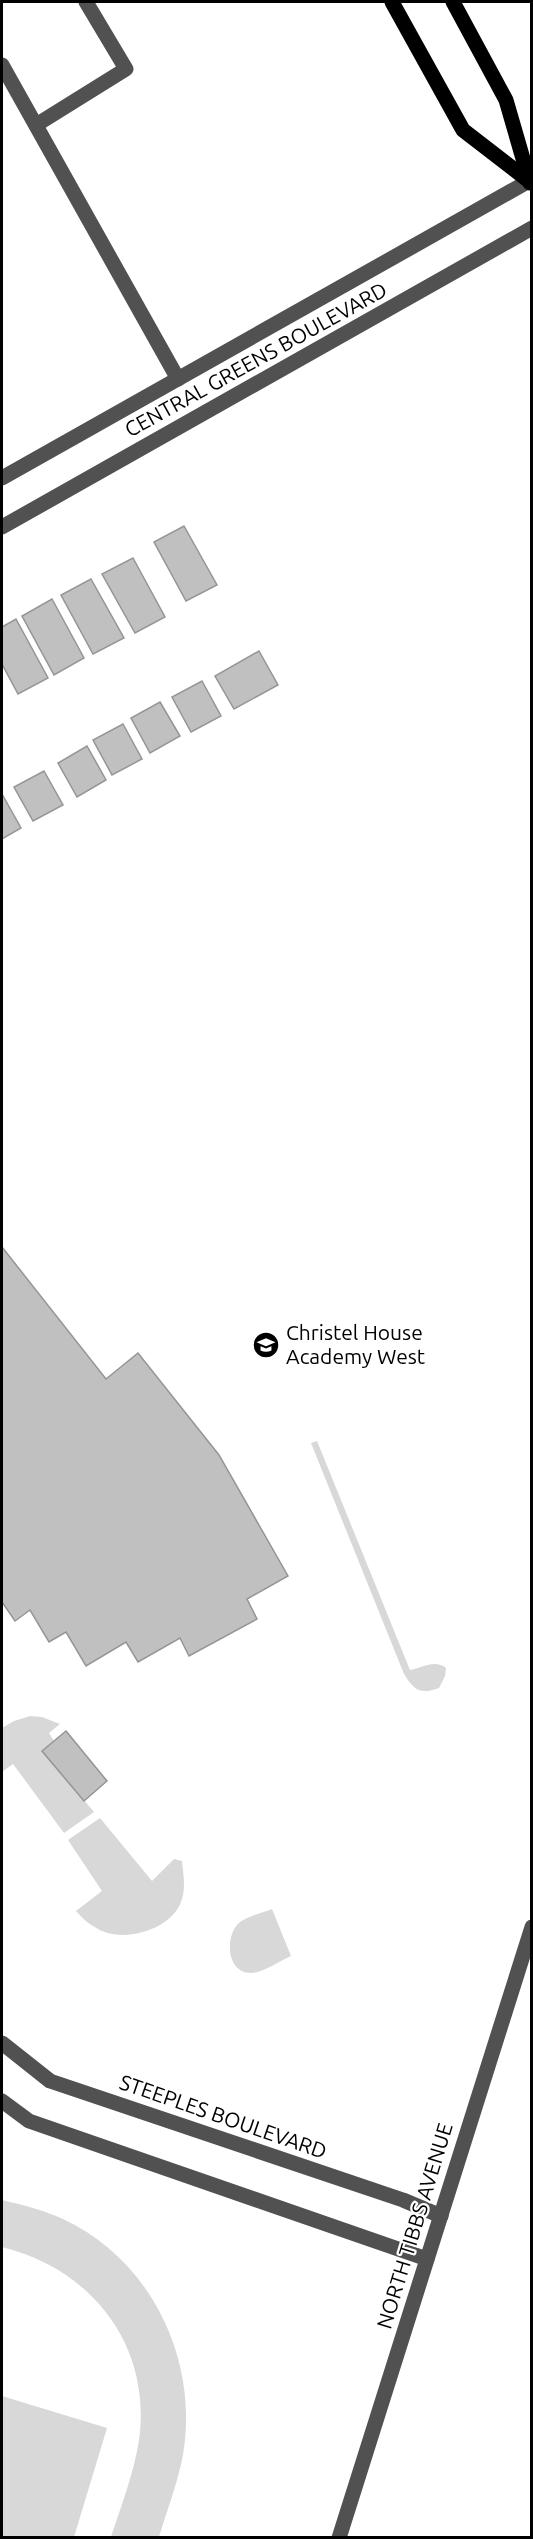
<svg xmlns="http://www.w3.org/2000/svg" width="533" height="2539" font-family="Ubuntu,sans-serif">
<rect width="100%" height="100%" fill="#fff"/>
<g fill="#d8d8d8">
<path d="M317,1441L410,1670C422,1668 435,1659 446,1668L445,1676L439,1688C420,1695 414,1690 404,1674L311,1443Z"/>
<polygon points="30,1716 42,1717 60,1724 49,1733 54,1741 42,1751 94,1812 64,1833 13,1764 2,1772 2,1728 14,1721"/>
<path d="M100,1818L152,1881L174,1859L182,1861C183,1873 186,1887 182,1899C174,1929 124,1944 98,1929C90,1925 82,1918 76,1911L102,1891L68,1840Z"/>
<path d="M272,1909L291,1956C280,1961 264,1972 252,1973C227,1974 225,1939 237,1925C244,1917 262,1913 272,1909Z"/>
<path d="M2,2200C23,2205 43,2210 63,2219C147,2258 194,2350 185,2440C182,2473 168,2506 159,2537H111C121,2506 134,2473 139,2440C152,2346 92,2269 2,2247Z"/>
<polygon points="2,2396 107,2428 74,2537 2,2537"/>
</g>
<g fill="#c0c0c0" stroke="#959595" stroke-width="1.5">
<polygon points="184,526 217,585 186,601 154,542"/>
<polygon points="133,558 165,617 135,633 102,574"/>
<polygon points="91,579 124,638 93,654 61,595"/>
<polygon points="52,599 84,658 54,675 22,616"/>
<polygon points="16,619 48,678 18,694 2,664 2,627"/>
<polygon points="259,651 278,685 234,709 215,676"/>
<polygon points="202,681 221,716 191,732 172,697"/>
<polygon points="160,702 180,736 150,753 131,718"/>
<polygon points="123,724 142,759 112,775 93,740"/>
<polygon points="87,746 106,780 77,797 58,763"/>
<polygon points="44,771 63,805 33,821 14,787"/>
<polygon points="2,794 21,828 2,839"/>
<polygon points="2,1247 106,1379 138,1353 219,1455 288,1576 247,1599 257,1619 189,1656 180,1638 138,1662 126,1642 86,1666 66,1632 49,1642 30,1610 15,1621 2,1602"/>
<polygon points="66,1731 107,1781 84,1801 42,1751"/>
</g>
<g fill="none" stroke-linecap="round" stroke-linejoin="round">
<g stroke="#515151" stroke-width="15">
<polyline points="2,65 178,379"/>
<polyline points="36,125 126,69 86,2"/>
<polyline points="2,478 529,181"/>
<polyline points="2,527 532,228"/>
<polyline points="2,2043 50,2081 403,2200 441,2216"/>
<polyline points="2,2101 29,2121 427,2259"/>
<polyline points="339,2538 532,1927"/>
</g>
<g stroke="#000" stroke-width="15">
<polyline points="392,2 463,130 529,181"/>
<polyline points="453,2 506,100 530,183"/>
</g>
</g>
<defs>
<symbol id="school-disc" viewBox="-11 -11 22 22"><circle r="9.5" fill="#000" stroke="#fff"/><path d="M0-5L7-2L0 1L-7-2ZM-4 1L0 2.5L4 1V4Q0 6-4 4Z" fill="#fff"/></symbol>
</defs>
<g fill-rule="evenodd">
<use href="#school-disc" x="251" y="1330" width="30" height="30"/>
</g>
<g text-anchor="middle" stroke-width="4.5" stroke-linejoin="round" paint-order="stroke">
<g font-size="21" fill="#000" stroke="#fff">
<text transform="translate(256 360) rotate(-29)" y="7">CENTRAL GREENS BOULEVARD</text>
<text transform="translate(223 2117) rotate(19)" y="7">STEEPLES BOULEVARD</text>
<text transform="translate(415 2226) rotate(-73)" y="7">NORTH TIBBS AVENUE</text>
</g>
<g font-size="21" fill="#000" stroke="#fff" text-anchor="start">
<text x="286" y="1340">Christel House<tspan x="286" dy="24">Academy West</tspan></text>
</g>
</g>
<rect width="533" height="2539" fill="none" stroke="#000000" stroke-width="6"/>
</svg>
